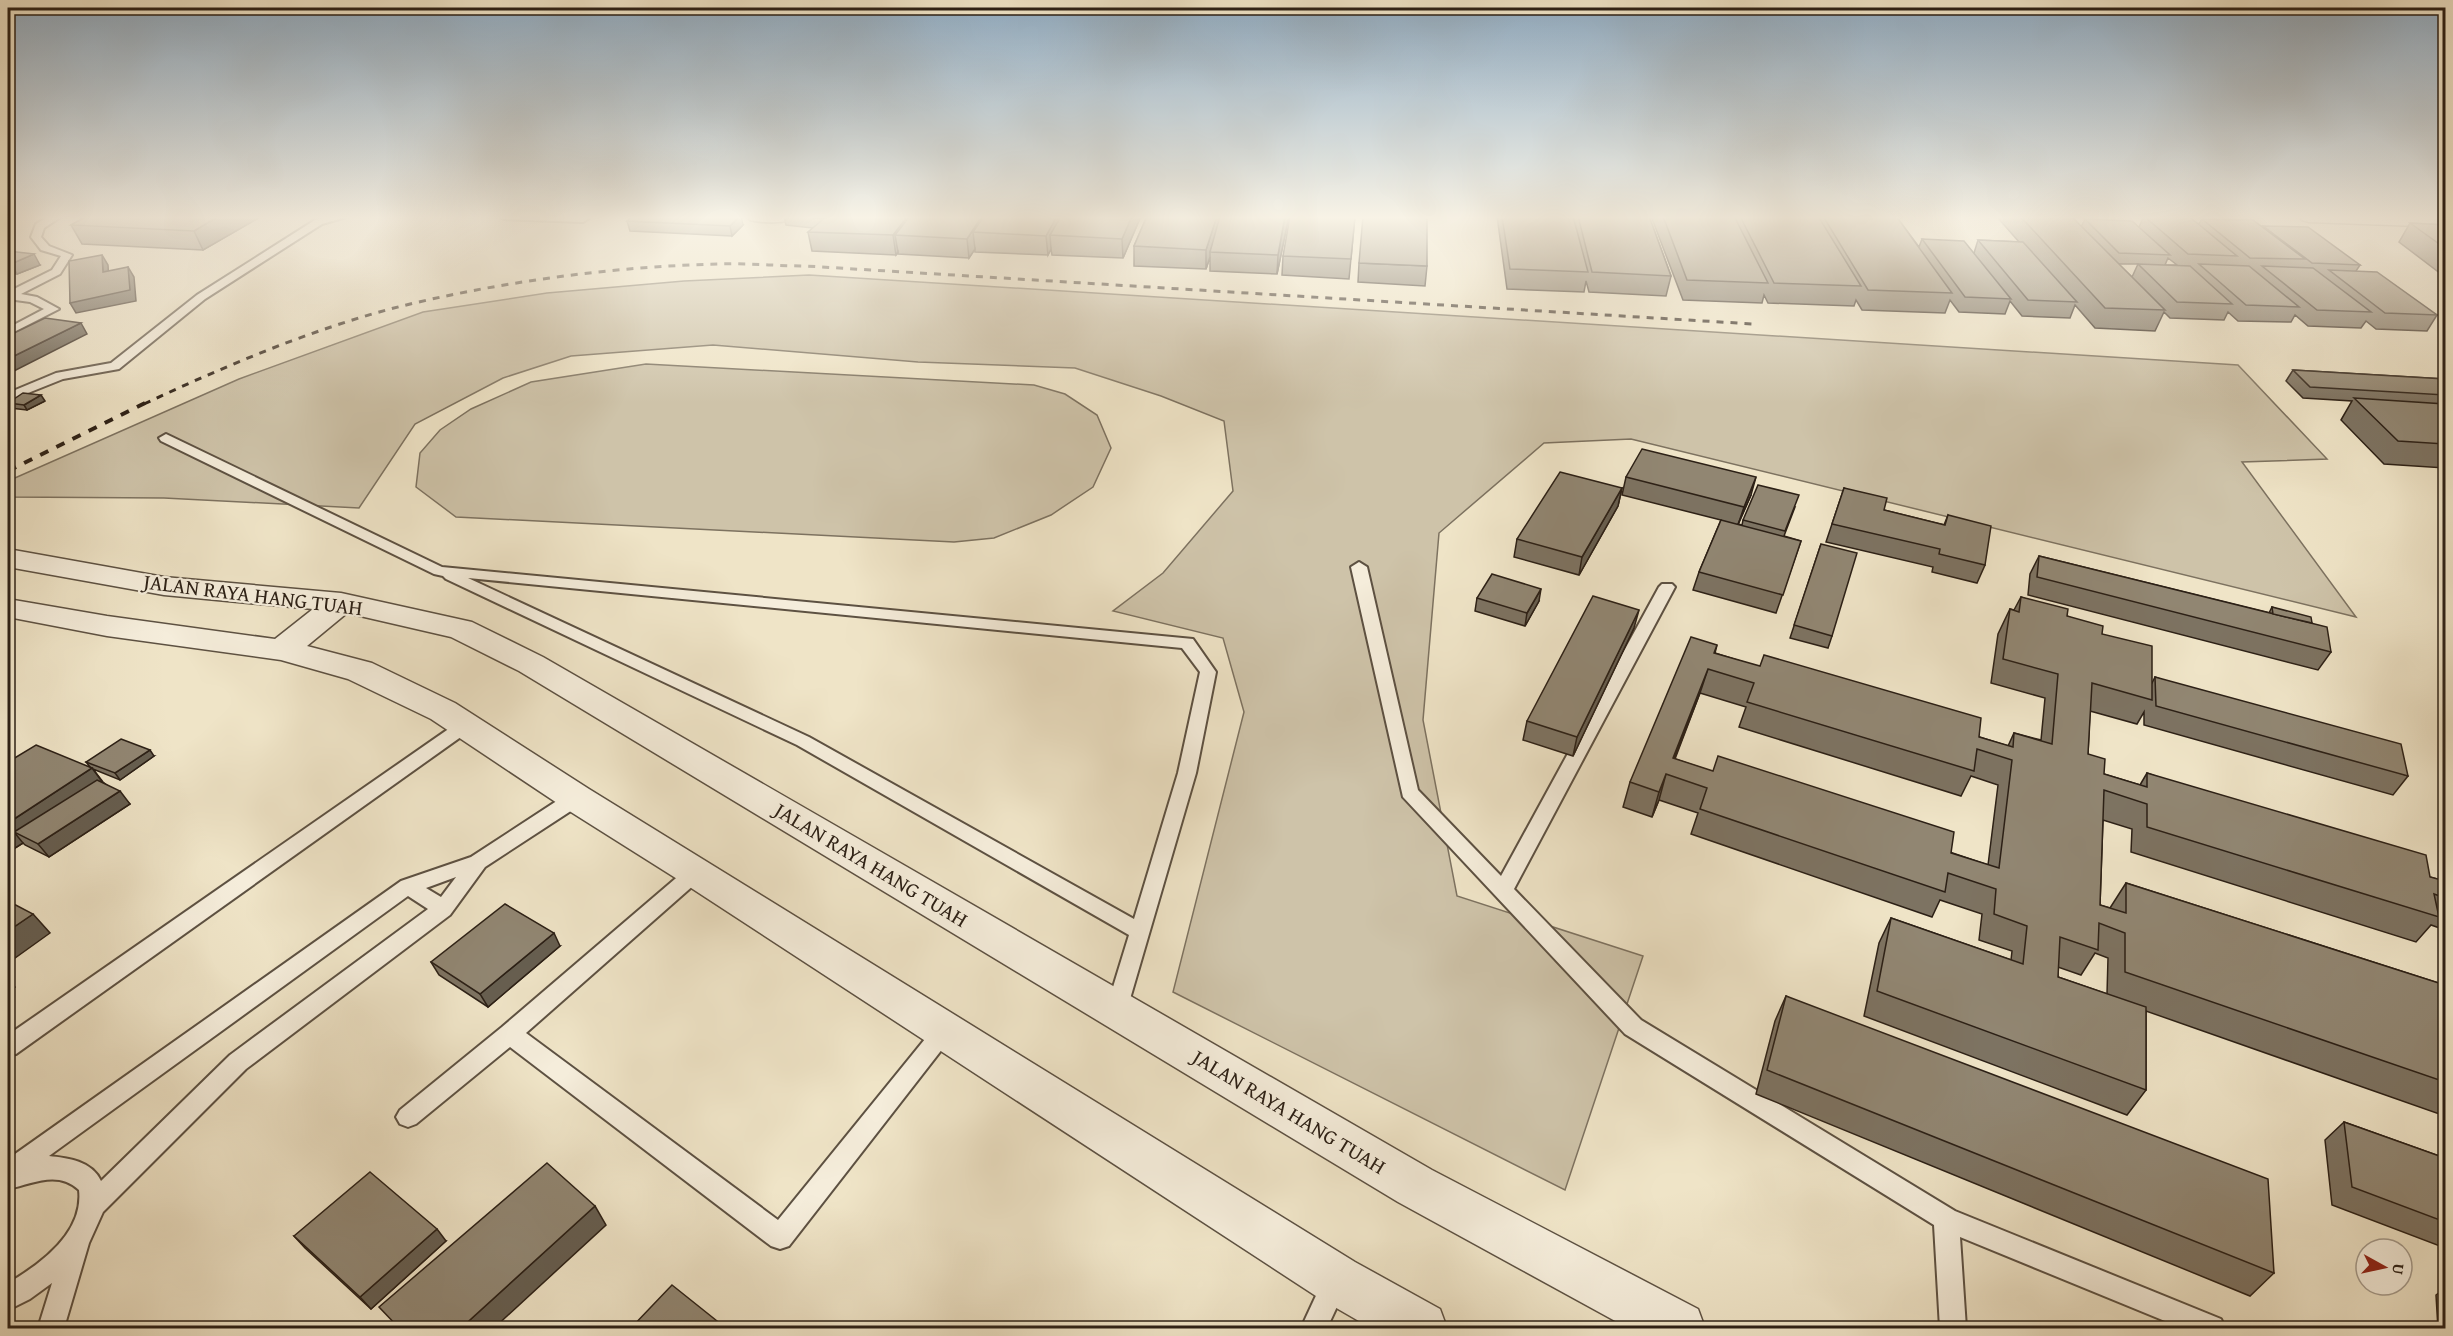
<svg xmlns="http://www.w3.org/2000/svg" width="2453" height="1336" font-family="'Gentium Book Plus',serif">
<rect width="100%" height="100%" fill="#efe4c7"/>
<filter id="stains"><feTurbulence type="fractalNoise" baseFrequency=".00333" numOctaves="4"/><feColorMatrix values="0 0 0 0 .2 0 0 0 0 .09 0 0 0 0 .02 0 0 0 .5 -.17"/></filter>
<radialGradient id="worn" r=".72"><stop offset=".6" stop-color="#630" stop-opacity="0"/><stop offset="1" stop-color="#630" stop-opacity=".3"/></radialGradient>
<g fill="#cec3a9" stroke="#7d7260" stroke-width="1.5">
<polygon points="809,275 2238,365 2327,459 2242,462 2356,617 1631,439 1544,443 1439,533 1423,720 1457,896 1643,956 1565,1190 1173,992 1244,712 1223,638 1113,611 1163,573 1233,491 1224,421 1161,396 1075,368 918,362 713,345 571,356 503,378 415,424 359,508 164,498 8,497 8,481 239,379 423,312 547,293 684,281"/>
<polygon points="646,364 1034,385 1065,394 1097,415 1111,448 1093,487 1051,515 994,538 954,542 456,517 416,487 420,453 440,430 471,409 531,382"/>
</g>
<g fill="none" stroke-linecap="round" stroke-linejoin="round">
<defs>
<g id="service">
<polygon points="49,216 62,216 44,228 41,237 49,246 72,255 60,274 21,294 37,297 59,309 8,335 8,328 44,309 30,302 8,299 8,292 52,270 61,256 41,250 31,237 36,224"/>
<polygon points="330,216 350,216 322,224 205,299 119,369 63,379 8,401 8,393 56,373 111,363 197,295 315,220"/>
<polygon points="499,216 592,216 583,222 504,219"/>
<path d="M166,434L442,567L1193,639L1216,672L1196,773L1125,1016L1117,1019L1109,1016L1106,1010L1129,935L797,745L446,579L443,576L434,574L161,441L159,438ZM468,578L1182,648L1200,672L1178,773L1134,919L809,737Z"/>
<polygon points="1359,562 1367,567 1418,790 1501,876 1659,587 1662,584 1672,584 1675,587 1514,889 1641,1020 1955,1211 2221,1319 2225,1328 2182,1328 1960,1237 1966,1328 1940,1328 1934,1225 1625,1034 1403,797 1351,567"/>
<polygon points="466,719 472,721 475,725 472,729 16,1054 8,1056 8,1035 460,721"/>
<path d="M576,791L583,793L585,798L583,803L485,867L450,915L246,1069L103,1212L89,1243L64,1328H38L52,1283L30,1299L8,1310V1283C41,1264 84,1232 79,1190C57,1170 33,1184 8,1189V1159L401,881L471,857L569,793ZM456,877L441,897L426,888ZM408,896L428,909L230,1055L101,1181C92,1161 68,1158 49,1156Z"/>
<polygon points="696,865 703,867 706,872 703,877 526,1033 778,1220 938,1023 946,1021 954,1023 957,1030 789,1246 780,1249 771,1246 510,1047 416,1124 408,1127 400,1124 396,1117 400,1110 502,1027 689,867"/>
<polygon points="1335,1270 1344,1274 1348,1283 1327,1328 1301,1328 1326,1274"/>
</g>
<g id="minor">
<path d="M747,216H795L792,220C779,223 763,223 750,220Z"/>
<polygon points="2299,216 2446,216 2446,227 2309,222 2302,220"/>
<polygon points="8,549 164,577 341,593 472,622 543,657 1432,1170 1698,1309 1705,1328 1628,1328 1398,1202 519,671 451,637 347,613 307,646 372,663 455,703 589,789 1355,1262 1440,1309 1447,1328 1371,1328 1319,1298 682,882 563,807 431,719 348,679 281,660 107,636 8,617 8,599 107,616 275,639 313,609 164,595 8,567"/>
</g>
</defs>
<use href="#service" stroke="#5d5142" stroke-width="4"/>
<use href="#minor" stroke="#5d5142" stroke-width="3"/>
<use href="#service" fill="#f5eddb" fill-rule="evenodd"/>
<use href="#minor" fill="#f5eddb" fill-rule="evenodd"/>
<path stroke="#2c2016" stroke-width="3" stroke-dasharray="7 7" stroke-linecap="butt" d="M144,404C223,367 305,332 390,309C491,283 615,266 719,264C748,263 777,266 806,266L1753,324"/>
<polyline stroke="#2c2016" stroke-width="4" stroke-dasharray="9 9" stroke-linecap="butt" points="8,471 147,402"/>
</g>
<g fill="#7d7362" stroke="#2c2016" stroke-width="1.5" fill-rule="evenodd">
<polygon points="87,216 262,216 203,250 82,244 71,225"/>
<polygon points="784,216 1141,216 1123,258 1052,255 1051,249 1048,255 975,252 975,249 969,258 898,254 898,252 896,255 812,251 808,232 813,228 786,225"/>
<polygon points="1147,216 1289,216 1277,274 1210,271 1210,257 1206,269 1134,266 1134,246"/>
<polygon points="1355,216 1349,279 1282,275 1283,256"/>
<polygon points="1497,216 1649,216 1671,276 1666,296 1589,292 1586,281 1584,292 1507,289"/>
<path d="M1651,216H1896L1919,247L1922,239L1974,253L1978,240L2019,242L1999,219L2000,216H2071L2081,227L2085,219L2139,227L2144,216L2199,224L2202,219L2262,227L2263,226L2360,265L2356,271L2437,315L2427,331L2376,329L2366,321L2361,328L2308,326L2295,315L2291,322L2238,321L2228,312L2224,320L2170,318L2164,312L2155,331L2095,328L2075,305L2070,318L2022,316L2010,301L2005,314L1959,312L1950,300L1945,313L1862,310L1856,300L1854,306L1768,303L1764,295L1762,303L1683,300ZM2168,258L2177,265H2165ZM2118,264H2138L2132,277Z"/>
<polygon points="627,221 743,225 732,236 630,231"/>
<polygon points="2410,223 2445,225 2445,277 2399,242"/>
<polygon points="8,251 40,265 17,274 8,273"/>
<polygon points="1359,263 1427,266 1425,286 1358,282"/>
<polygon points="2293,370 2445,379 2445,468 2384,464 2341,420 2352,401 2303,398 2286,381"/>
<polygon points="45,401 27,410 10,408 8,404 8,402"/>
<polygon points="1626,477 1751,495 1738,524 1742,525 1743,520 1795,507 1784,536 1801,541 1776,613 1693,590 1699,572 1721,520 1622,495"/>
<polygon points="1622,488 1618,506 1579,575 1514,557 1517,539"/>
<polygon points="1844,488 1884,510 1944,525 1948,515 1985,565 1977,583 1932,572 1933,567 1826,542"/>
<polygon points="1821,544 1832,636 1828,648 1790,638"/>
<polygon points="2039,556 2269,613 2272,607 2312,623 2331,652 2318,670 2028,595 2030,574"/>
<path d="M2021,597L2067,616L2102,634L2152,683L2155,677L2408,776L2393,795L2144,725V712L2137,724L2090,711L2088,754L2104,774L2140,785L2147,773L2430,877L2445,881V930L2431,925L2416,942L2131,852L2132,829L2103,820L2100,905L2110,908L2126,883L2445,985V1116L2146,1011V1090L2127,1115L1864,1016L1879,943L1891,918L2011,960L2012,951L1979,940L1982,914L1940,900L1932,917L1691,834L1698,813L1659,800L1652,817L1623,807L1630,782L1717,645L1715,653L2008,746L2014,733L2041,740L2045,698L1991,683L1998,634L2010,609L2014,610ZM1700,693L1746,707L1739,727L1961,796L1971,776L1998,785L1988,865L1675,759ZM2095,953L2108,958L2107,994L2058,977V967L2081,975Z"/>
<polygon points="1477,598 1539,601 1525,626 1475,611"/>
<polygon points="1634,628 1573,756 1523,740 1527,721"/>
<polygon points="154,756 120,780 93,769 103,782 130,804 49,857 25,845 23,843 12,850 8,848 8,762 90,767 86,762"/>
<polygon points="560,946 488,1007 439,975 431,962"/>
<polygon points="1786,996 2274,1273 2250,1296 1756,1094 1775,1021"/>
<polygon points="2344,1122 2445,1158 2445,1248 2332,1205 2325,1140"/>
<polygon points="294,1236 446,1241 371,1309 305,1248"/>
<polygon points="2445,1288 2445,1329 2438,1329 2436,1295"/>
</g>
<g fill="#665e50" stroke="#2c2016" stroke-width="1.5">
<polygon points="219,216 262,216 203,250 194,231"/>
<polygon points="740,216 741,216 743,225 732,236 730,226"/>
<polygon points="908,216 926,216 895,235 898,252 896,255 893,235"/>
<polygon points="982,216 997,216 973,232 975,249 969,258 967,239"/>
<polygon points="1057,216 1069,216 1050,235 1051,249 1048,255 1046,236"/>
<polygon points="1132,216 1141,216 1123,258 1122,239"/>
<polygon points="1217,216 1223,216 1210,252 1210,257 1206,269 1206,250"/>
<polygon points="1285,216 1289,216 1277,274 1278,255"/>
<polygon points="34,254 40,265 17,274 11,264"/>
<polygon points="102,255 108,265 109,282 103,272"/>
<polygon points="128,267 134,277 136,301 76,313 70,303"/>
<polygon points="81,323 87,334 8,374 8,359"/>
<polygon points="41,395 45,401 27,410 24,405"/>
<polygon points="1756,477 1751,495 1738,525 1744,507"/>
<polygon points="1622,488 1618,506 1579,575 1582,557"/>
<polygon points="1541,589 1539,601 1525,626 1527,613"/>
<polygon points="1639,610 1634,628 1573,756 1577,737"/>
<polygon points="1708,669 1700,693 1668,775 1673,758"/>
<polygon points="150,750 154,756 120,780 115,773"/>
<polygon points="92,768 106,787 14,832 23,843 12,850 8,845 8,823"/>
<polygon points="1666,774 1659,800 1652,817 1659,792"/>
<polygon points="120,791 130,804 49,857 38,844"/>
<polygon points="33,914 50,933 8,963 8,931"/>
<polygon points="554,933 560,946 488,1007 480,994"/>
<polygon points="8,978 15,987 8,992"/>
<polygon points="595,1206 606,1225 493,1329 460,1329"/>
<polygon points="437,1229 446,1241 371,1309 360,1297"/>
</g>
<g fill="#918672" stroke="#2c2016" stroke-width="1.5" fill-rule="evenodd">
<polygon points="87,216 219,216 194,231 71,225"/>
<polygon points="633,216 740,216 730,226 627,221"/>
<polygon points="795,216 827,216 823,219"/>
<polygon points="827,216 908,216 893,235 808,232"/>
<polygon points="910,216 982,216 967,239 895,235"/>
<polygon points="984,216 1057,216 1046,236 973,232"/>
<polygon points="1061,216 1132,216 1122,239 1050,235"/>
<polygon points="1147,216 1217,216 1206,250 1134,246"/>
<polygon points="1220,216 1285,216 1278,255 1210,252"/>
<polygon points="1290,216 1355,216 1351,259 1283,256"/>
<polygon points="1363,216 1427,216 1427,266 1359,263"/>
<polygon points="1502,216 1573,216 1588,272 1510,269"/>
<polygon points="1578,216 1649,216 1671,276 1592,272"/>
<polygon points="1663,216 1734,216 1768,283 1687,280"/>
<polygon points="1740,216 1818,216 1861,286 1774,283"/>
<polygon points="1823,216 1896,216 1952,293 1868,290"/>
<polygon points="2020,216 2071,216 2165,310 2105,308"/>
<polygon points="2144,216 2191,218 2237,256 2188,254"/>
<polygon points="2085,219 2132,221 2170,255 2119,253"/>
<polygon points="2202,219 2253,220 2305,259 2250,258"/>
<polygon points="2410,223 2445,225 2445,248"/>
<polygon points="2263,226 2308,227 2360,265 2312,263"/>
<polygon points="1922,239 1964,241 2011,299 1965,297"/>
<polygon points="1978,240 2023,242 2077,302 2028,300"/>
<polygon points="8,251 34,254 11,264 8,264"/>
<polygon points="102,255 103,272 128,267 130,290 70,303 69,261"/>
<polygon points="2138,264 2190,266 2232,304 2177,302"/>
<polygon points="2199,264 2249,266 2299,307 2246,305"/>
<polygon points="2262,266 2313,268 2371,312 2317,310"/>
<polygon points="2329,270 2377,272 2437,315 2385,313"/>
<polygon points="45,318 81,323 8,359 8,336"/>
<polygon points="2293,370 2445,379 2445,395 2310,387"/>
<polygon points="23,393 41,395 24,405 8,403"/>
<polygon points="2354,398 2445,404 2445,444 2398,441"/>
<polygon points="1642,449 1756,477 1744,507 1626,477"/>
<polygon points="1560,472 1622,488 1582,557 1517,539"/>
<polygon points="1758,485 1799,495 1785,531 1743,520"/>
<polygon points="1844,488 1887,498 1884,510 1945,525 1948,515 1991,526 1985,565 1939,554 1940,549 1832,524"/>
<polygon points="1721,520 1801,541 1783,595 1699,572"/>
<polygon points="1821,544 1857,553 1832,636 1794,625"/>
<polygon points="2039,556 2327,627 2331,652 2037,577"/>
<polygon points="1492,574 1541,589 1527,613 1477,598"/>
<polygon points="1593,596 1639,610 1577,737 1527,721"/>
<path d="M2021,597L2068,609L2067,616L2103,626L2102,634L2152,646V700L2092,683L2088,754L2105,759L2104,774L2147,787V773L2426,855L2430,877L2445,881V898L2434,894L2439,917L2147,827V804L2104,790L2100,905L2126,913V883L2445,985V1082L2125,972V933L2099,923L2098,950L2060,937L2058,977L2146,1007V1090L1877,991L1891,918L2023,964L2027,926L1994,914L1996,889L1948,873L1945,892L1700,809L1707,788L1666,774L1659,792L1630,782L1691,637L1717,645L1714,653L1760,666L1764,655L1981,718L1979,737L2013,747L2014,733L2052,744L2058,674L2003,659L2010,609L2019,612ZM1708,669L1754,683L1747,702L1974,771L1977,749L2012,760L1999,868L1951,853L1954,832L1718,756L1713,771L1673,758Z"/>
<polygon points="2272,607 2311,617 2312,623 2273,614"/>
<polygon points="2155,677 2401,744 2408,776 2156,706"/>
<polygon points="121,739 150,750 115,773 86,762"/>
<polygon points="36,745 92,768 8,823 8,762"/>
<polygon points="97,780 120,791 38,844 14,832"/>
<polygon points="8,901 33,914 8,931"/>
<polygon points="505,904 554,933 480,994 431,962"/>
<polygon points="1786,996 2268,1179 2274,1273 1767,1070"/>
<polygon points="2344,1122 2445,1158 2445,1222 2352,1187"/>
<polygon points="547,1163 595,1206 460,1329 400,1329 379,1307"/>
<polygon points="370,1172 437,1229 360,1297 294,1236"/>
<polygon points="672,1285 727,1329 630,1329"/>
</g>
<linearGradient id="sky" x2="0" y2="1"><stop stop-color="#90acc3"/><stop offset="0.54" stop-color="#f8f3e6"/><stop offset="1" stop-color="#f8f3e6" stop-opacity="0"/></linearGradient>
<rect width="2453" height="403" fill="url(#sky)"/>
<g text-anchor="middle" stroke-width="4.5" stroke-linejoin="round" paint-order="stroke">
<g font-size="21" fill="#2c2016" stroke="#f5eddb">
<text transform="translate(253 595) rotate(7)" y="7">JALAN RAYA HANG TUAH</text>
<text transform="translate(871 865) rotate(31)" y="7">JALAN RAYA HANG TUAH</text>
<text transform="translate(1289 1112) rotate(31)" y="7">JALAN RAYA HANG TUAH</text>
</g>
</g>
<rect width="2453" height="1336" fill="none" stroke="#efe4c7" stroke-width="30"/>
<rect x="9" y="9" width="2435" height="1318" fill="none" stroke="#2c2016" stroke-width="3"/>
<rect x="15" y="15" width="2423" height="1306" fill="none" stroke="#2c2016" stroke-width="1.5"/>
<g transform="translate(2384 1267) rotate(98)"><circle r="28" fill="#f5eddb" stroke="#a59b8c" stroke-width="1.5"/>
<path d="M0-4.5L10 22L0 15L-10 22Z" fill="#8f2418"/>
<text y="-9" font-size="16" font-weight="bold" text-anchor="middle" fill="#2c2016">U</text>
</g>
<rect width="100%" height="100%" filter="url(#stains)"/>
<rect width="100%" height="100%" fill="url(#worn)"/>
</svg>
